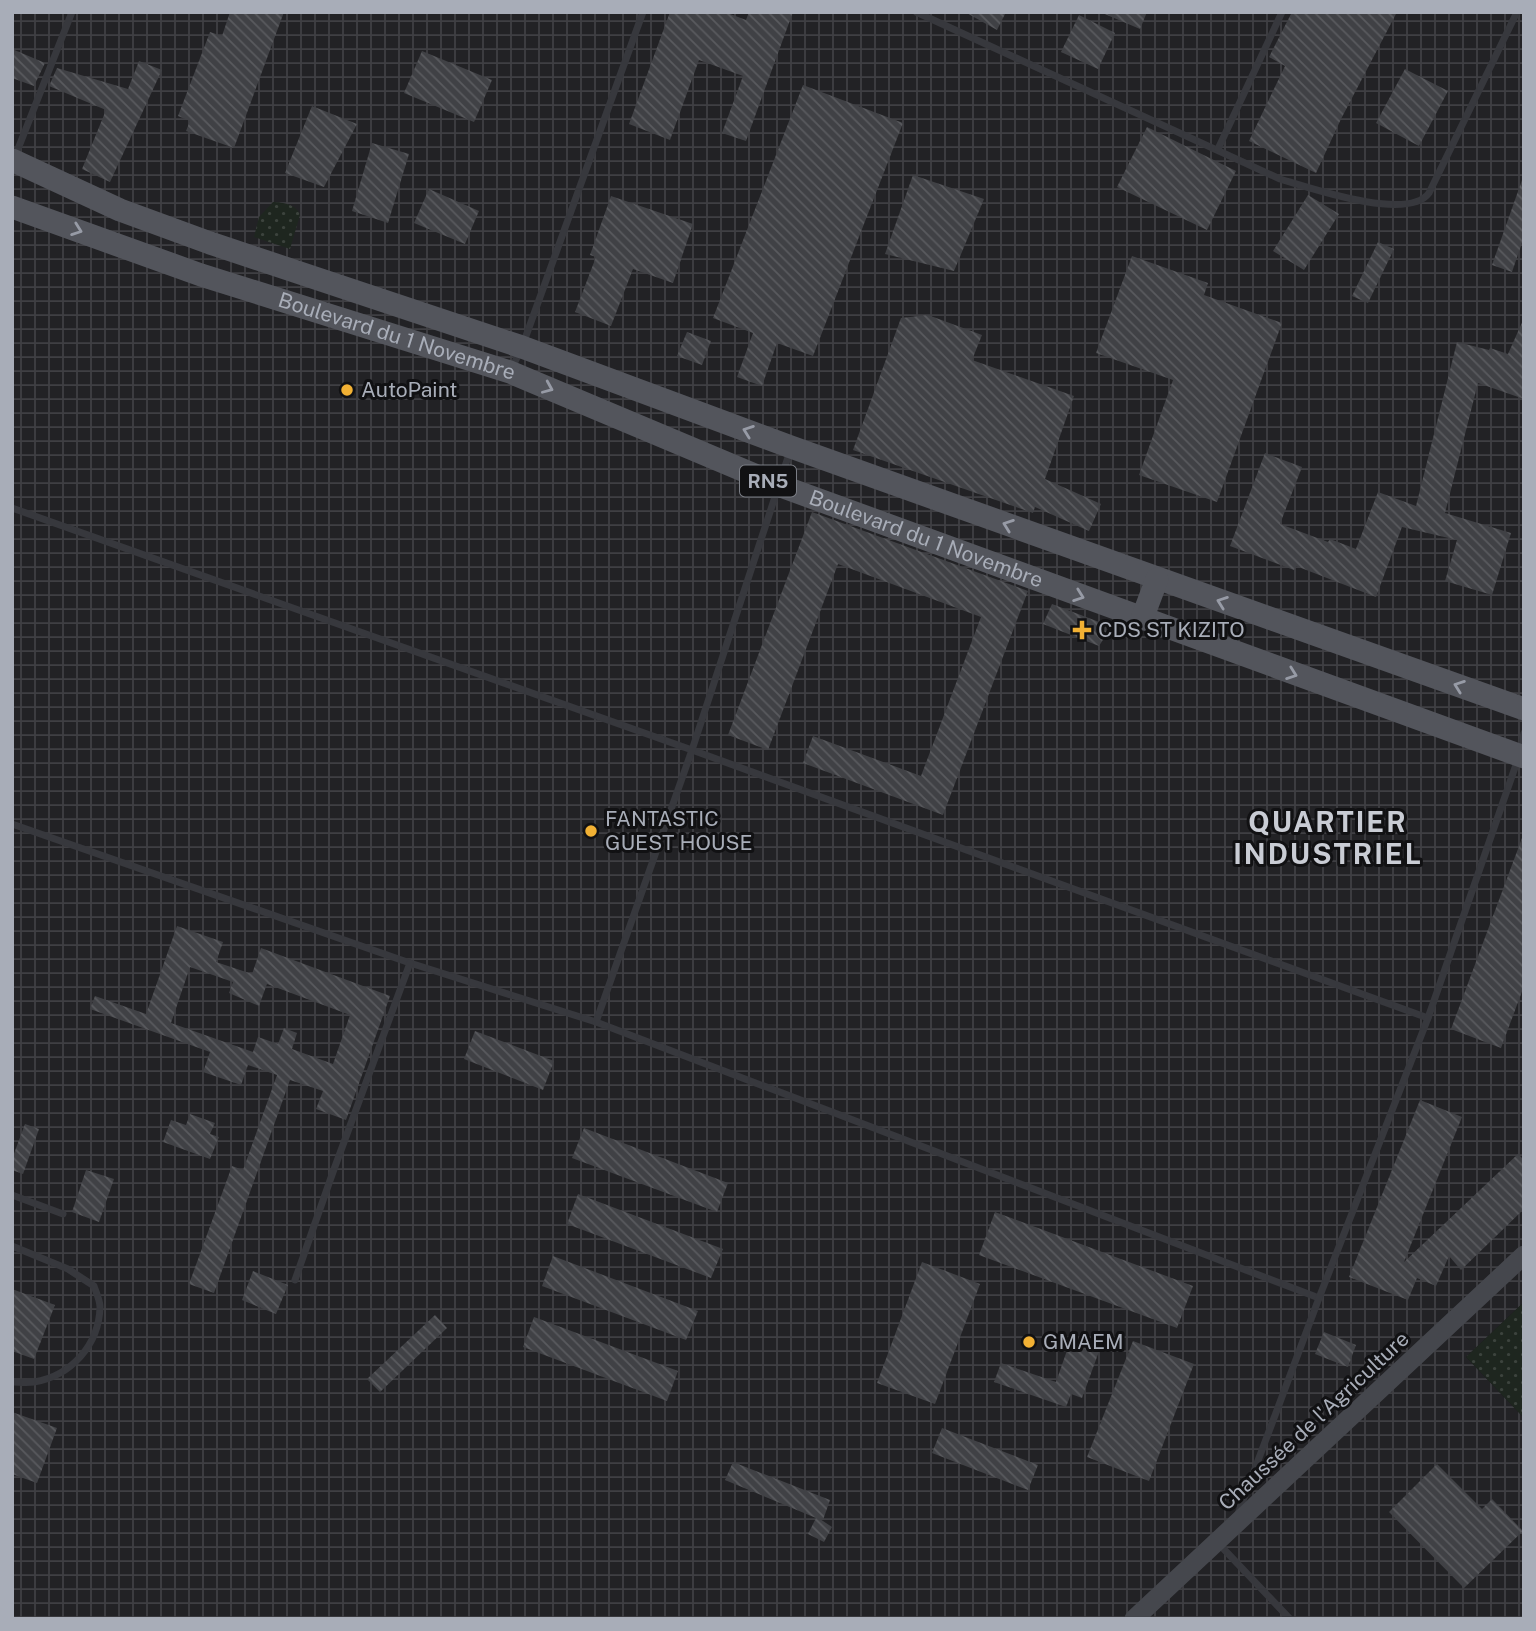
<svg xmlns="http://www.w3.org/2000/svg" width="1536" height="1631" font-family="'Public Sans',sans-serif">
<defs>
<pattern id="industrial-grid" width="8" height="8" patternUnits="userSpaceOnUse" patternTransform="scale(1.75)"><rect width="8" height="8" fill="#222225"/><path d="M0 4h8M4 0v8" fill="none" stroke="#3f3f43"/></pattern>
<pattern id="grass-dots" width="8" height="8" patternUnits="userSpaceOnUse" patternTransform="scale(1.75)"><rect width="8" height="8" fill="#1e261f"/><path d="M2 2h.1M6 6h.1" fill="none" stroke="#3c433d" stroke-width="1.8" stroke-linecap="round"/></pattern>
<pattern id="building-back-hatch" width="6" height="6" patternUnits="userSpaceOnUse" patternTransform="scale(1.75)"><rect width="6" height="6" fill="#404145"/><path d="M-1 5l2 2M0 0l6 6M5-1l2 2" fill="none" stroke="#595a5e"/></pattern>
</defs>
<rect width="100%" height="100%" fill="#161618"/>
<polygon fill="url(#industrial-grid)" points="12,12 1524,12 1524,1302 1466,1357 1524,1418 1524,1619 12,1619"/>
<g fill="url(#grass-dots)">
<path d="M273,202C283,202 297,205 300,215L290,249L254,237L259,217Z"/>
<polygon points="1524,1302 1524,1418 1466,1357"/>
</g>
<g fill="url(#building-back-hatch)" fill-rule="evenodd">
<polygon points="230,12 284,12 234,148 186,131 190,121 178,116 210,32 222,36"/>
<polygon points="670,12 725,12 746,20 749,12 793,12 746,141 722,133 743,76 699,60 670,140 629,124"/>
<polygon points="965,12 1006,12 997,30"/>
<polygon points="1100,12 1147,12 1140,29"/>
<polygon points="1292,12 1397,12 1341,119 1316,173 1249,141 1285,66 1269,57"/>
<polygon points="1079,15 1115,33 1098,69 1061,52"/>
<polygon points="12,49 45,63 34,86 12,78"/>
<polygon points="422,51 492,80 474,122 404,93"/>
<polygon points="139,61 162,70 110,182 82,169 106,110 49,86 57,68 128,89"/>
<polygon points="1405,69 1448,91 1419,146 1376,123"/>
<polygon points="803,85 903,123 813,356 777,343 762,386 737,377 753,333 713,318"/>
<polygon points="312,106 357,124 324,187 285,173"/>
<polygon points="1147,127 1236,171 1207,230 1117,187"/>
<polygon points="372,143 409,154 388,223 352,211"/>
<polygon points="913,175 984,199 954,271 885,254"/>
<polygon points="1522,180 1524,180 1524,237 1512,272 1492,265"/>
<polygon points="429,189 479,211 465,244 414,223"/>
<polygon points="1308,195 1339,214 1304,270 1273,251"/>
<polygon points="611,196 693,224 673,283 633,269 611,326 575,312 596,257 590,255"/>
<polygon points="1378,242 1394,249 1368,303 1352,296"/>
<polygon points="1132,256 1208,283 1204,295 1282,323 1217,502 1139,475 1173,380 1096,353"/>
<polygon points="928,315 982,335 972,360 1074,396 1045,479 1101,504 1089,531 1035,507 1033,513 853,450 901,318"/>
<polygon points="1524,318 1524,399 1478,383 1445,513 1511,533 1492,595 1445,581 1457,540 1402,527 1376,597 1296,566 1294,570 1230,546 1265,453 1302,467 1280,524 1328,542 1330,539 1356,549 1378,492 1416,506 1457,342 1489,350 1490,348 1508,354"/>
<polygon points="687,332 711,341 702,365 677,356"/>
<polygon points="812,512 1028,591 943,815 803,763 813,736 921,776 981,617 838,564 768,750 728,735"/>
<polygon points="1052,604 1107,625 1106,635 1099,646 1043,624"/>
<polygon points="1522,838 1524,986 1501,1048 1451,1029"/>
<path d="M177,926L223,942L216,962L252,974L261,948L390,996L346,1120L316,1109L323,1091L290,1080L214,1293L189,1284L232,1166L243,1170L277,1075L248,1065L241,1085L203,1072L210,1052L90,1009L95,996L146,1014ZM190,967L233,982L229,993L259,1006L267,984L350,1015L333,1064L292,1049L297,1033L284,1028L278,1044L258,1037L253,1052L171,1023Z"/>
<polygon points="475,1031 554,1061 543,1090 464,1059"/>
<polygon points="1420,1100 1462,1117 1404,1262 1518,1154 1524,1160 1524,1209 1461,1270 1449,1256 1436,1286 1417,1278 1408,1300 1349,1277"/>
<polygon points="190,1114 215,1123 210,1134 219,1137 210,1159 163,1142 171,1120 186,1125"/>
<polygon points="25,1124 39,1129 23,1174 12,1170 12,1159"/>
<polygon points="584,1128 728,1183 717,1212 572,1158"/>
<polygon points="86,1170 114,1179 99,1222 72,1212"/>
<polygon points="578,1194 723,1249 711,1278 567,1224"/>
<polygon points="995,1212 1193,1286 1177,1328 979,1255"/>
<polygon points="553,1256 698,1311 686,1340 542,1286"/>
<polygon points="922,1262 980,1284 935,1404 877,1383"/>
<polygon points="253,1271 288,1285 276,1314 242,1300"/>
<polygon points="12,1289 55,1305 34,1359 12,1351"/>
<polygon points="435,1315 447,1328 380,1392 367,1379"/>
<polygon points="534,1317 678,1371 667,1401 523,1347"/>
<polygon points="1324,1332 1356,1345 1348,1367 1315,1354"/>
<polygon points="1072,1336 1101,1346 1082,1398 1071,1394 1066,1407 994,1382 1001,1363 1056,1382"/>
<polygon points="1133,1341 1194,1364 1149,1481 1087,1457"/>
<polygon points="12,1412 57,1428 37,1483 12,1474"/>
<polygon points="942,1428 1038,1465 1028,1490 932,1453"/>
<polygon points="733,1462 830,1500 823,1520 820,1519 832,1527 824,1542 808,1534 816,1518 725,1480"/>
<polygon points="1437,1464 1482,1509 1492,1499 1523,1531 1464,1588 1389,1512"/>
</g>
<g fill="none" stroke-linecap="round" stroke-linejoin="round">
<g stroke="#37383d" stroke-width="7">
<path d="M916,12L1280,179C1310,188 1408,222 1429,193L1517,12"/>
<polyline points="1218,149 1282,12"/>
<polyline points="14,159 72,12"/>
<polyline points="512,368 522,347 643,12"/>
<polyline points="12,508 692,750 1428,1018"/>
<polyline points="12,824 410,963 596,1022 1319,1298"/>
<polyline points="596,1022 692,750 790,451"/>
<polyline points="12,1195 63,1214"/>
<path d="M12,1246L68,1269L94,1286C96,1292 100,1300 100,1307C99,1345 71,1376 34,1382C27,1383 19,1382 12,1382"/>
<polyline points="295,1280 333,1172 410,963"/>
<polyline points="1238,1514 1319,1298 1428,1018 1519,756 1524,733"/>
<polyline points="1218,1543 1290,1619"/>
</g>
<polyline stroke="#45474d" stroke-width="19" points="1134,1619 1524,1255"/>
<g stroke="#53555c" stroke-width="23">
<polyline points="12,160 120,210 210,243 522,347 791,447 1524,709"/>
<path id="s1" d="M12,207L201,275L510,372L778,485L1524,757"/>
<polyline points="1142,619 1157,579"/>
</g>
</g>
<defs><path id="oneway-chevron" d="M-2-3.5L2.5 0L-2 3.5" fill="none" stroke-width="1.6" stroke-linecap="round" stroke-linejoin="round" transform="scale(1.75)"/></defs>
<g stroke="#979ba6">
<use href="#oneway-chevron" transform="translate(77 230) rotate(20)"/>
<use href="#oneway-chevron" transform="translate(548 388) rotate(23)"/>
<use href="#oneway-chevron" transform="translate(748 431) rotate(-160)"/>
<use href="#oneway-chevron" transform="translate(1008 525) rotate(-160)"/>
<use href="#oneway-chevron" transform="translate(1079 596) rotate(20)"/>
<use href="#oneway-chevron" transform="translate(1222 602) rotate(-160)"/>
<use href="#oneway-chevron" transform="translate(1292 674) rotate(20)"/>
<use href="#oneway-chevron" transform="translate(1459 686) rotate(-160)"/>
</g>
<g fill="#f2b134" stroke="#111113" stroke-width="2.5">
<circle cx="347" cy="390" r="7"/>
<path d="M1078.5 619.5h7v7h7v7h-7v7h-7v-7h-7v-7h7z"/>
<circle cx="591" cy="831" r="7"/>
<circle cx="1029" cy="1342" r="7"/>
</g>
<g text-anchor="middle" stroke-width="6" stroke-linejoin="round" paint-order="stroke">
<rect fill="#111113" stroke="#7b7e86" stroke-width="2" x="740" y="465.5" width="56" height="31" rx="5"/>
<g font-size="19" font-weight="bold" fill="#a8adb8">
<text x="768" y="488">RN5</text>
</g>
<g font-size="21" fill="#a8adb8" stroke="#111113">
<text dy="7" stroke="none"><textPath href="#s1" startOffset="406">Boulevard du 1 Novembre</textPath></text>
<text dy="7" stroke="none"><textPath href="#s1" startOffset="973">Boulevard du 1 Novembre</textPath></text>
<text transform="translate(1314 1421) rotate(-43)" y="7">Chaussée de l'Agriculture</text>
</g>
<g font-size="21" fill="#a8adb8" stroke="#111113" text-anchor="start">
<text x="361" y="397">AutoPaint</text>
<text x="1098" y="637">CDS ST KIZITO</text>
<text x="605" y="826">FANTASTIC<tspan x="605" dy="24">GUEST HOUSE</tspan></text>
<text x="1043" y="1349">GMAEM</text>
</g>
<g font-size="28" font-weight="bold" letter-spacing="2" fill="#c9ccd4" stroke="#111113">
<text x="1328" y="832">QUARTIER<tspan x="1328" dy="32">INDUSTRIEL</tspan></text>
</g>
</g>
<rect width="1536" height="1631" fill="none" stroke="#a8adb8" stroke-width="28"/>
</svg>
